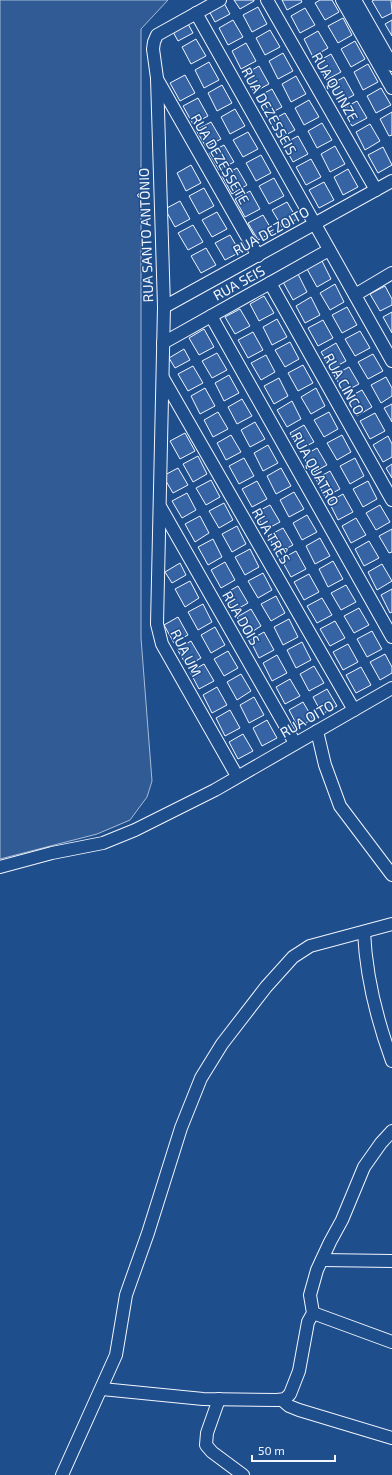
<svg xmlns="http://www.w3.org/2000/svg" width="392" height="1475" font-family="'Exo 2',sans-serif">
<rect width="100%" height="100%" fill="#1f4e8c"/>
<polygon fill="#305b95" stroke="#a8bbd7" points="0,0 168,0 141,29 141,638 152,781 147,797 130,820 97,834 0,859"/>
<g fill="#3563a3" stroke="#f2f6ff">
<polygon points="234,0 254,0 254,1 240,9"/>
<polygon points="282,0 301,0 302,2 287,10"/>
<polygon points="320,0 332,0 339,12 325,20 315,3"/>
<polygon points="374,0 391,0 392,13 382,18 372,1"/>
<polygon points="224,3 230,14 215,22 209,11"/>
<polygon points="258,7 267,24 252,32 243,15"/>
<polygon points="305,8 315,25 300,33 291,16"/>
<polygon points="343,18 352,35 338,43 328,26"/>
<polygon points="233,20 243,37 228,45 219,28"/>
<polygon points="392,20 392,36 385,24"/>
<polygon points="187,22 193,33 178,41 172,30"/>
<polygon points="270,30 280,47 265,55 256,38"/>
<polygon points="318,31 328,48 313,57 304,39"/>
<polygon points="196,39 206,56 191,64 182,47"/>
<polygon points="355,41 365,59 351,67 341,49"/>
<polygon points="246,43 256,61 241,69 232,51"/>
<polygon points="283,53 293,71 278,79 269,61"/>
<polygon points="331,54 341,72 326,80 317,62"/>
<polygon points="209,62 219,80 204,88 195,70"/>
<polygon points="368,64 378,82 363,90 354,72"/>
<polygon points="259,66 269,84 254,92 245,74"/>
<polygon points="185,75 195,93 180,101 170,83"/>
<polygon points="296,76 306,94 291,102 282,84"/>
<polygon points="344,77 354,95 339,103 330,85"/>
<polygon points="222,85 232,103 217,111 208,93"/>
<polygon points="381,88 391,105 376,113 367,96"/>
<polygon points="272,89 282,107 267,115 257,97"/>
<polygon points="198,98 208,116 193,124 183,106"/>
<polygon points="309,100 319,117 304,125 295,108"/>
<polygon points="357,101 367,118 352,126 342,109"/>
<polygon points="235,109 245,126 230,134 221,117"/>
<polygon points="392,112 392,135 389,136 380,119"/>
<polygon points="285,113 295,130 280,138 270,121"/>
<polygon points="211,122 221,139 206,147 196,130"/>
<polygon points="322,123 332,140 317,148 308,131"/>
<polygon points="370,124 380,141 365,150 356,132"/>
<polygon points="248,132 258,149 243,157 233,140"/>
<polygon points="298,136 308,154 293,162 283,144"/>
<polygon points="224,145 234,162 219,170 209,153"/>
<polygon points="335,146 345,164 330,172 321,154"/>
<polygon points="383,147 392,165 378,173 368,155"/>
<polygon points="261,155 271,173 256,181 246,163"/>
<polygon points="311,159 321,177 306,185 296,167"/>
<polygon points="191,165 201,183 186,191 177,173"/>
<polygon points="237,168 247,185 232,194 222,176"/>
<polygon points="348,169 358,187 343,195 334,177"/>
<polygon points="274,178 284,196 269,204 259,186"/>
<polygon points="324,182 334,200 319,208 309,190"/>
<polygon points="204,188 214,206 199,214 189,196"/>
<polygon points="250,191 260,209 245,217 235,199"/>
<polygon points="180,201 190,219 175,227 165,209"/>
<polygon points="287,202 297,219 282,227 272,210"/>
<polygon points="217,212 227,229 212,237 202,220"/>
<polygon points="263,215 273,232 258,240 248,223"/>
<polygon points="193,225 203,242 188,250 178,233"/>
<polygon points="230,235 240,252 225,260 215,243"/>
<polygon points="206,248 216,265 201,273 191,256"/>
<polygon points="322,261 331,279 317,287 307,269"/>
<polygon points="298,274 307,292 293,300 283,282"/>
<polygon points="335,284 344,302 330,310 320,293"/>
<polygon points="385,286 392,299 392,305 380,311 370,294"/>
<polygon points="264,296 274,313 259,321 250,304"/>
<polygon points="311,297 320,315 305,323 296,306"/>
<polygon points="347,307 357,325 342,333 332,315"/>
<polygon points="240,309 250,326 235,334 225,317"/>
<polygon points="392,312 392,333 383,317"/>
<polygon points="277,319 287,337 272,345 263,327"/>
<polygon points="323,320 333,338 318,346 308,328"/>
<polygon points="204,329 214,347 199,355 189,338"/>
<polygon points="360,331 370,348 355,356 345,339"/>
<polygon points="253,332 263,350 248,358 238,340"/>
<polygon points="290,342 299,359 285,367 275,350"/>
<polygon points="336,343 346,361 331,369 321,352"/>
<polygon points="184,349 190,360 175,368 169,358"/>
<polygon points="217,353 227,370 212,378 202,361"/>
<polygon points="373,354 383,371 368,379 358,362"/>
<polygon points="266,355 275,372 261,380 251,363"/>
<polygon points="303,365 313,383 298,391 288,373"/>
<polygon points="193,366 203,383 188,391 178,374"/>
<polygon points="349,367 359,384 344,392 334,375"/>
<polygon points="229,375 239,393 224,401 215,383"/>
<polygon points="386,377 392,388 392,396 381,403 371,385"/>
<polygon points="279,378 288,396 274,404 264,386"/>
<polygon points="205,388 215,406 200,414 191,396"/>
<polygon points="316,388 325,406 311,414 301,397"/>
<polygon points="362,390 372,407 357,416 347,398"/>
<polygon points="242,399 252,416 237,424 228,407"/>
<polygon points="292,401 301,419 287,427 277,410"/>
<polygon points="392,404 392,422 384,408"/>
<polygon points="218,412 228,429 213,437 204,420"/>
<polygon points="329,412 338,429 324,437 314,420"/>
<polygon points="375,413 385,431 370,439 360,421"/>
<polygon points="255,422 265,439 250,447 241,430"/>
<polygon points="304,425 314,442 299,450 290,433"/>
<polygon points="185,433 195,451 180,459 170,441"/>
<polygon points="231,435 241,452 226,460 217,443"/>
<polygon points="342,435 351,452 337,460 327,443"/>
<polygon points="388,436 392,444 392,457 383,462 373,445"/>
<polygon points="268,445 278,463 263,471 254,453"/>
<polygon points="317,448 327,465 312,473 303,456"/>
<polygon points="198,456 207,474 193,482 183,464"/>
<polygon points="244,458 254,476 239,484 229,466"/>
<polygon points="355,458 364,476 350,484 340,466"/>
<polygon points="392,464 392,478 386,468"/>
<polygon points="178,468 188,485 173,493 163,476"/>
<polygon points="281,468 291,486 276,494 267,476"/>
<polygon points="330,471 340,489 325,497 316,479"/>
<polygon points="211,480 220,497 206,505 196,488"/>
<polygon points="257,481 267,499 252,507 242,489"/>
<polygon points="368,481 377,499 363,507 353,489"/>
<polygon points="294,492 304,509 289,517 280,500"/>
<polygon points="187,493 196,510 182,518 172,501"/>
<polygon points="343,494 353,512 338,520 329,502"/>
<polygon points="224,503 233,520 219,528 209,511"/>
<polygon points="270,505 280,522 265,530 255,513"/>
<polygon points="380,505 390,522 376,530 366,513"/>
<polygon points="307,515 317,532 302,540 293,523"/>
<polygon points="200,516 209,533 195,542 185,524"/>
<polygon points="356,518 366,535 351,543 342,526"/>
<polygon points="237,526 246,544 232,552 222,534"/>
<polygon points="283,528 293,545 278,553 268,536"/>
<polygon points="392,529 392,552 389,553 379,536"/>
<polygon points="320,538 330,556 315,564 306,546"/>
<polygon points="213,539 222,557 208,565 198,547"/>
<polygon points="369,541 379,558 364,566 355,549"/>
<polygon points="250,549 259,567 245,575 235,557"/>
<polygon points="296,551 306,569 291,577 281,559"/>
<polygon points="333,561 343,579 328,587 319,569"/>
<polygon points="225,562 235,580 221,588 211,570"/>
<polygon points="180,563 186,575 172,583 165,572"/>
<polygon points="382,564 392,581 377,590 368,572"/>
<polygon points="263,573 272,590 258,598 248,581"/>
<polygon points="309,574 319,592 304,600 294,582"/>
<polygon points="190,581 199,598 185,607 175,589"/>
<polygon points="346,585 356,602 341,610 331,593"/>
<polygon points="238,586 248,603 234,611 224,594"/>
<polygon points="392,589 392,612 390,613 381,595"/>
<polygon points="276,596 285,613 271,621 261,604"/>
<polygon points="322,598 332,615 317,623 307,606"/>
<polygon points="203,604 212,622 198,630 188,612"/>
<polygon points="359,608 369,625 354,633 344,616"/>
<polygon points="251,609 261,626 247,635 237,617"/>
<polygon points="178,617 188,635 174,643 164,625"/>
<polygon points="289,619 298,637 283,645 274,627"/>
<polygon points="335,621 345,638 330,646 320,629"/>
<polygon points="215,627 225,645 211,653 201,635"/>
<polygon points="372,631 382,649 367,657 357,639"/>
<polygon points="264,632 274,650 259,658 250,640"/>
<polygon points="191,641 201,658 187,666 177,649"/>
<polygon points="302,642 311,660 296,668 287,650"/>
<polygon points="348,644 358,662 343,670 333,652"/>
<polygon points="228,651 238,668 224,676 214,659"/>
<polygon points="385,654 392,667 392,673 380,680 370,662"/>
<polygon points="277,655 287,673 272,681 263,663"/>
<polygon points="204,664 214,681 199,689 190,672"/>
<polygon points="314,666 324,683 309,691 300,674"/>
<polygon points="361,667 371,685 356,693 346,675"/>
<polygon points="241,674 251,691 237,700 227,682"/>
<polygon points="290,679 300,696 285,704 276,687"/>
<polygon points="217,687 227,705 212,713 203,695"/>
<polygon points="327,689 337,706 322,714 313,697"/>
<polygon points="254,697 264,715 249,723 240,705"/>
<polygon points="303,702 313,719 298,727 289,710"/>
<polygon points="230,710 240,728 225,736 216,718"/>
<polygon points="267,720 277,738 262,746 253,728"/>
<polygon points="243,734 253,751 238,759 229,742"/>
</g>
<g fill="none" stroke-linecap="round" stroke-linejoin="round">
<defs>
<g id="minor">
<polyline points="220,0 157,35 154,42 153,49 157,78 164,307 157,624 162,644 237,776"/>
<polyline points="267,0 376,190"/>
<polyline points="342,0 392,88"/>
<polyline points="355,0 392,65"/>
<polyline points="196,13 392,361"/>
<polyline points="157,79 258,256"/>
<polyline points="270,283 392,500"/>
<polyline points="355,295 392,273"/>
<polyline points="164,307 392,181"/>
<polyline points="211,316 392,637"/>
<polyline points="163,343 329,250"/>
<polyline points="163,378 354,710"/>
<polyline points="161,508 295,743"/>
<polyline points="317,731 325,765 340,806 392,875"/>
<polyline points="0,867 52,853 103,843 135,830 215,790 392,688"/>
<path d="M364,932C366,976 377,1020 392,1061"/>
<polyline points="322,1260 392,1261"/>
<polyline points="313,1313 392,1342"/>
<polyline points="102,1389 203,1399 277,1400 285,1399 290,1394 299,1371 308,1322 313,1313 310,1295 317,1270 330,1242 342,1220 364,1167 381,1143 392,1131"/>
<polyline points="219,1399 207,1433 206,1445 212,1452 243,1475"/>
<polyline points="282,1400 289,1406 299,1410 392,1438"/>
<polyline points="62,1475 116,1355 126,1295 148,1233 181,1128 201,1078 222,1044 266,987 293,957 310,946 392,924"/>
</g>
</defs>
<use href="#minor" stroke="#f2f6ff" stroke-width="14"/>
<use href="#minor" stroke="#1f4e8c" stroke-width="12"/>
</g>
<g text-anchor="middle" stroke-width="3" stroke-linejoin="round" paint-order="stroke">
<g font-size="14" fill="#f2f6ff" stroke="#1f4e8c">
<text transform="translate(335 87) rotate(60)" y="5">RUA QUINZE</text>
<text transform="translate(269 111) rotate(61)" y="5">RUA DEZESSEIS</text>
<text transform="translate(220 159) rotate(60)" y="5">RUA DEZESSETE</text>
<text transform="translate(271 231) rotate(-29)" y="5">RUA DEZOITO</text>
<text transform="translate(146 235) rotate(-92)" y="5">RUA SANTO ANTÔNIO</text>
<text transform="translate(239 283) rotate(-29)" y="5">RUA SEIS</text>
<text transform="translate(344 384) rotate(61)" y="5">RUA CINCO</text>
<text transform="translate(315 469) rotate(61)" y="5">RUA QUATRO</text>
<text transform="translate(271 536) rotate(60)" y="5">RUA TRÊS</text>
<text transform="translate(241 618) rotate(60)" y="5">RUA DOIS</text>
<text transform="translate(186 653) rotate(63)" y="5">RUA UM</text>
<text transform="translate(307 719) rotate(-30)" y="5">RUA OITO</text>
</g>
</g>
<path d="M252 1455v6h83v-6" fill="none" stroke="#f2f6ff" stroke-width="2"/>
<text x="258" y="1455" font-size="12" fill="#f2f6ff" stroke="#1f4e8c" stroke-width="3" paint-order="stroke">50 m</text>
</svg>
